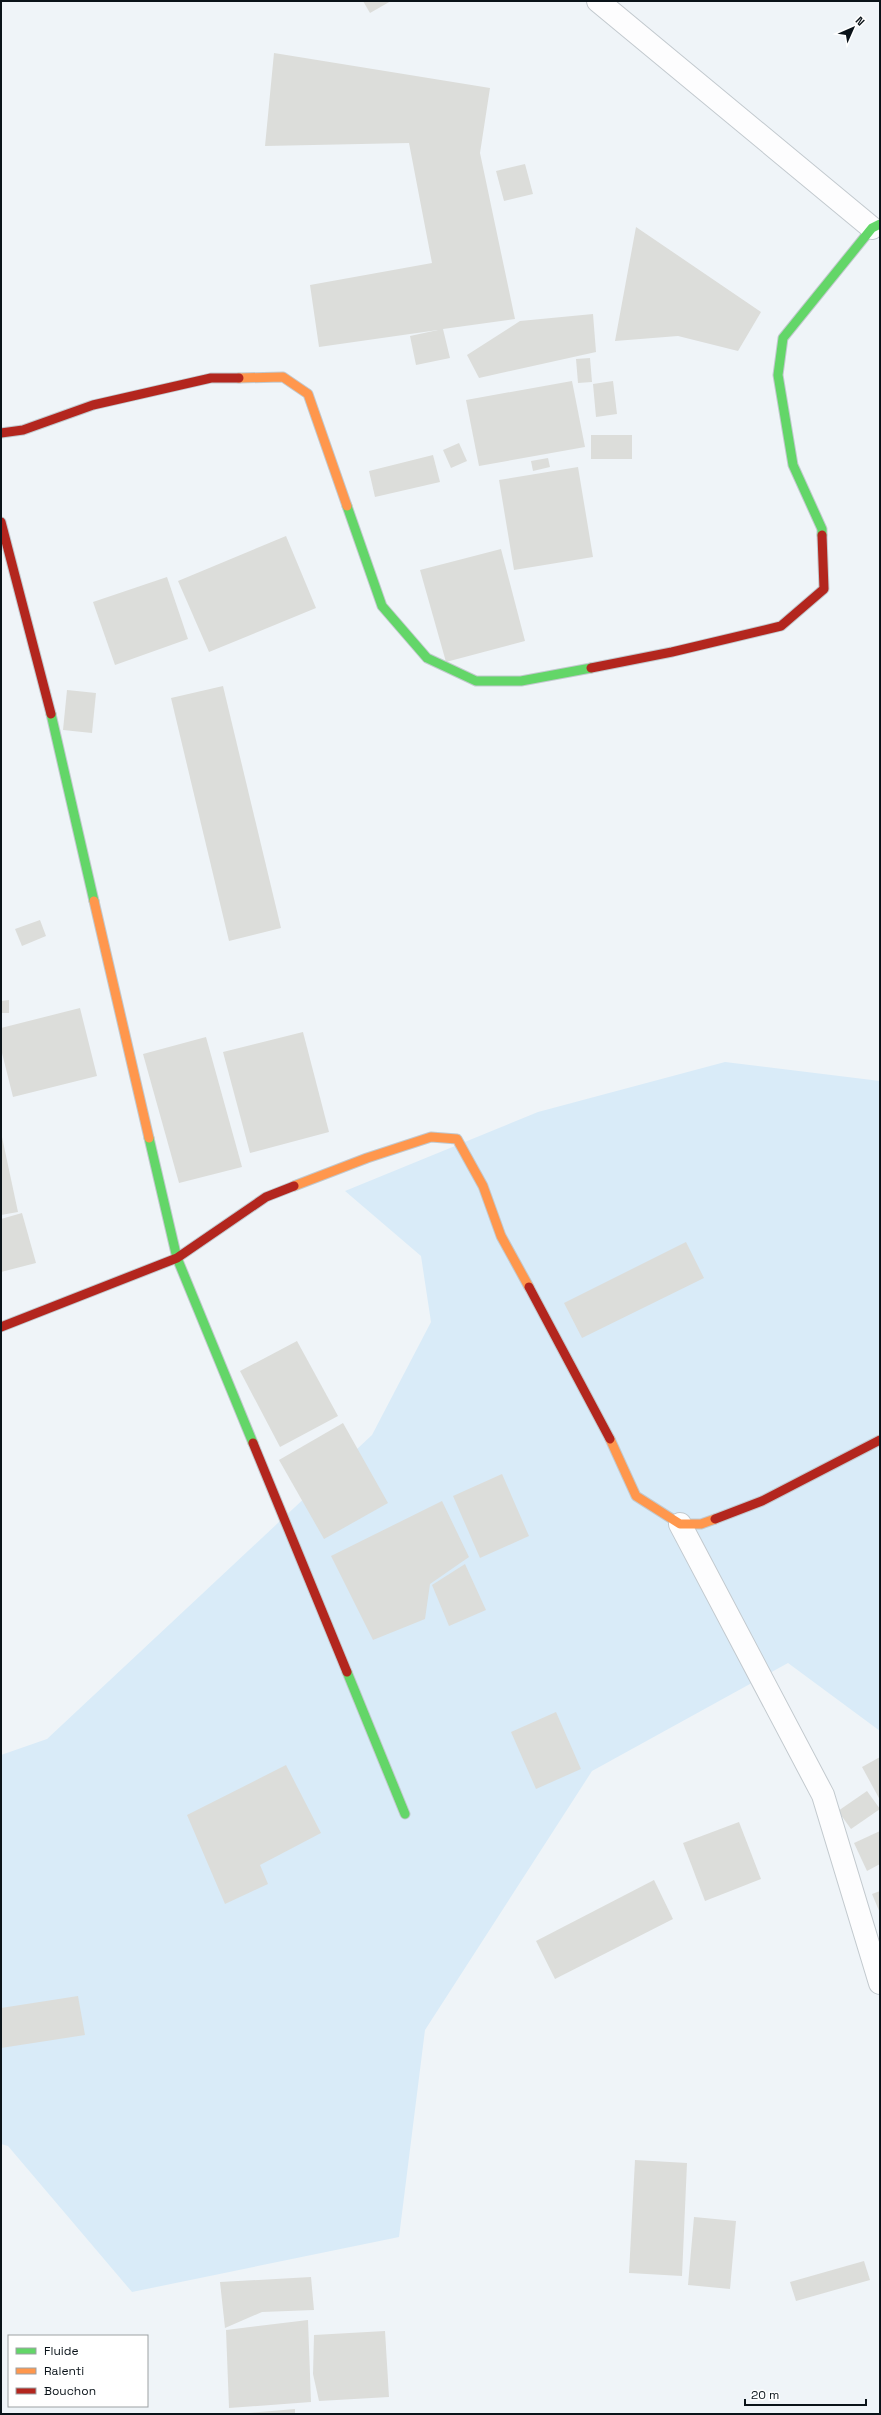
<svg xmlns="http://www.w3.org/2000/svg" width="881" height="2415" font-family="'Space Grotesk',sans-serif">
<rect width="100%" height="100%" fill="#eff4f8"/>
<polygon fill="#d9ebf8" points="725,1062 880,1081 880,1731 788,1663 592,1771 425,2030 399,2237 132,2292 8,2146 1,2144 1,1755 47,1739 372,1435 431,1322 421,1256 345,1191 538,1112"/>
<g fill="#dcddda">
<polygon points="363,1 391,1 370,13"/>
<polygon points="274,53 490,88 480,153 515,319 443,329 450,358 416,365 410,336 438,330 319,347 310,285 432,263 409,143 265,146"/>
<polygon points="525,164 533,194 504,201 496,171"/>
<polygon points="636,227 761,312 738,351 678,336 615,341"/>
<polygon points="593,314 596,352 479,378 467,355 520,321"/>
<polygon points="590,358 592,382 578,383 576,359"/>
<polygon points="572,381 585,447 479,466 466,400"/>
<polygon points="613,381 617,414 596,417 593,384"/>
<rect x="591" y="435" width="41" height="24"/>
<polygon points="459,443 467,461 451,468 443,450"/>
<polygon points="433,455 440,482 375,497 369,471"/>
<polygon points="548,458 550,467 533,471 531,461"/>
<polygon points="578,467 593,557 514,570 499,480"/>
<polygon points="286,536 316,608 209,652 178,581"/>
<polygon points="501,549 525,641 446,662 420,570"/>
<polygon points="167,577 188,639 115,665 93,602"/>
<polygon points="223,686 281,928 229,941 171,698"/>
<polygon points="67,690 96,693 92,733 63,730"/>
<polygon points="40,920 46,936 22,946 15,929"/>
<polygon points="9,1000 9,1013 1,1013 1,1001"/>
<polygon points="80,1008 97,1076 13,1097 1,1049 1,1028"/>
<polygon points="303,1032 329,1132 250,1153 223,1052"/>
<polygon points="206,1037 242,1167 179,1183 143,1054"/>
<polygon points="2,1137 18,1212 1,1215 1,1138"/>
<polygon points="22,1213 36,1263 1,1272 1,1219"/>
<polygon points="686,1242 704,1278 582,1338 564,1303"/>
<polygon points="297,1341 338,1416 280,1447 240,1371"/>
<polygon points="343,1423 388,1503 324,1539 279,1460"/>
<polygon points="502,1474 529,1536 480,1558 453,1496"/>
<polygon points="442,1501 469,1557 430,1584 425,1619 373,1640 331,1556"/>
<polygon points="465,1564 486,1610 449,1626 432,1585"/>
<polygon points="556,1712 581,1769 536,1789 511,1732"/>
<polygon points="880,1757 880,1800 862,1767"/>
<polygon points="286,1765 321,1833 260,1865 268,1884 225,1904 187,1815"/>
<polygon points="867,1791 880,1809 851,1829 838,1811"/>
<polygon points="739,1822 761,1879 705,1901 683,1843"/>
<polygon points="880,1831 880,1864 867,1871 854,1843"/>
<polygon points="654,1880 673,1919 555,1979 536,1941"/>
<polygon points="880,1891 880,1913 872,1894"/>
<polygon points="78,1996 85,2035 1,2048 1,2008"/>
<polygon points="635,2160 687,2163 682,2276 629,2273"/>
<polygon points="694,2217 736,2221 730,2289 688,2285"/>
<polygon points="864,2261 870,2280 796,2301 790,2282"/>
<polygon points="311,2277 314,2310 262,2312 225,2328 220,2282"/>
<polygon points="308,2320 311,2402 229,2408 226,2330"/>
<polygon points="385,2331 389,2397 319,2401 313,2374 314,2335"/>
<polygon points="295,2409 295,2414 248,2414 248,2413"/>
</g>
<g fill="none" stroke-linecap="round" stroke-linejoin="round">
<defs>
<g id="street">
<polyline points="598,1 872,228"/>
<polyline points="680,1524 823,1795 880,1983"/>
</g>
<g id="fast">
<polyline points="347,506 382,606 427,658 476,681 521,681 591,668"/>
<polyline points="822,535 822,529 793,465 778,375 783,338 872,228 880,224"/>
<polyline points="51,714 94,901"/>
<polyline points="149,1138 177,1258 253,1443"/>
<polyline points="347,1672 405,1814"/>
</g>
<g id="slow">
<polyline points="239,378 283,377 308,394 347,506"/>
<polyline points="94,901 149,1138"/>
<polyline points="294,1186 367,1158 431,1137 457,1139 483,1186 501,1236 529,1287"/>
<polyline points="610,1439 636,1496 680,1524 701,1524 715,1519"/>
</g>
<g id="jam">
<polyline points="1,433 23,430 93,405 211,378 239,378"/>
<polyline points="1,522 51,714"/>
<polyline points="591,668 672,652 781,626 824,589 822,535"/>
<polyline points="529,1287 610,1439"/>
<polyline points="1,1327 177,1258 266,1197 294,1186"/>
<polyline points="253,1443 347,1672"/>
<polyline points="715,1519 762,1501 880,1440"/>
</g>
</defs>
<use href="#street" stroke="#c2c9ce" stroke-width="24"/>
<use href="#fast" stroke="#c2c9ce" stroke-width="11"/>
<use href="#slow" stroke="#c2c9ce" stroke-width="11"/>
<use href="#jam" stroke="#c2c9ce" stroke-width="11"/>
<use href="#street" stroke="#fdfdfe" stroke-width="22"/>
<use href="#fast" stroke="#63d668" stroke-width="9"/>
<use href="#slow" stroke="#ff974d" stroke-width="9"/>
<use href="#jam" stroke="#b3261e" stroke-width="9"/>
</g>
<rect width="881" height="2415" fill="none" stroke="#0a1319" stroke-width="4"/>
<rect x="8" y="2335" width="140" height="72" fill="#ffffff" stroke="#9da1a3"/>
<rect x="16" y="2348" width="20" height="6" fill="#63d668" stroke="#9da1a3"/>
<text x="44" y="2355" font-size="12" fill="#0a1319">Fluide</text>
<rect x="16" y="2368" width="20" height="6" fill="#ff974d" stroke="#9da1a3"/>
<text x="44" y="2375" font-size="12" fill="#0a1319">Ralenti</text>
<rect x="16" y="2388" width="20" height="6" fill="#b3261e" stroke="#9da1a3"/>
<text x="44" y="2395" font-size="12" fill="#0a1319">Bouchon</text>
<g transform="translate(853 28) rotate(45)" stroke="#ffffff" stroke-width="3" paint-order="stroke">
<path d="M0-3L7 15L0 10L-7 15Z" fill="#0a1319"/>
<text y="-6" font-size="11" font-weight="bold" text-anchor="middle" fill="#0a1319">N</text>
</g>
<path d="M745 2399v6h121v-6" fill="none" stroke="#0a1319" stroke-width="2"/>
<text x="751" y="2399" font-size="12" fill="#0a1319" stroke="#ffffff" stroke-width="3" paint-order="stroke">20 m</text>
</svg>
